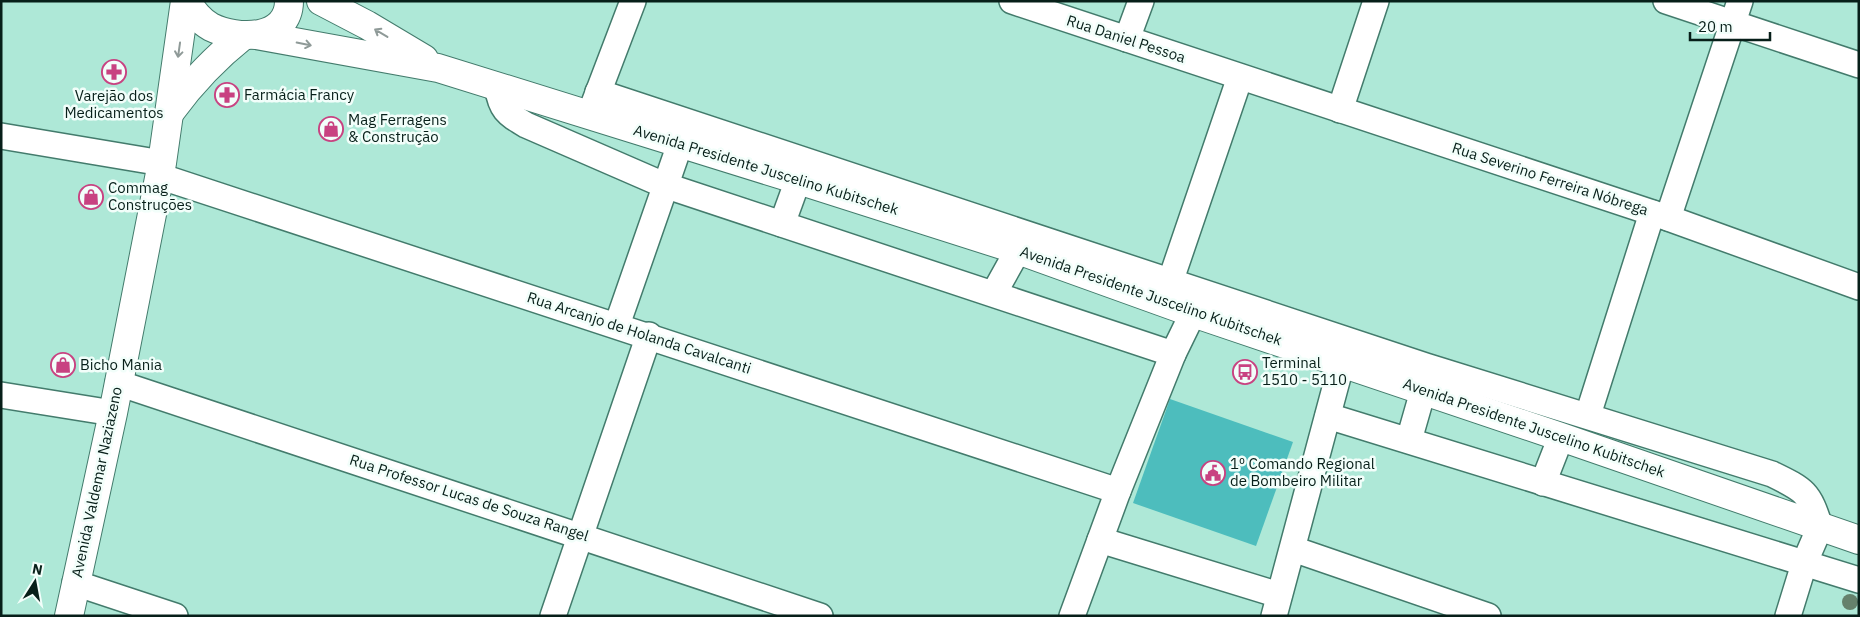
<svg xmlns="http://www.w3.org/2000/svg" width="1860" height="617" font-family="'IBM Plex Sans',sans-serif">
<rect width="100%" height="100%" fill="#aee8d7"/>
<polygon fill="#4dbdbd" points="1170,399 1293,442 1256,546 1133,503"/>
<g fill="none" stroke-linecap="round" stroke-linejoin="round">
<defs>
<g id="street">
<polyline points="1012,1 1668,218 1859,287"/>
<polyline points="1666,1 1859,65"/>
<polyline points="1127,39 1141,1"/>
<path d="M497,86C501,110 506,113 526,125L664,185L1173,354L1193,313"/>
<path d="M598,92L1426,366L1772,474C1805,490 1809,492 1820,527L1804,564L1788,616"/>
<polyline points="593,106 633,1"/>
<polyline points="1340,110 1376,1"/>
<polyline points="1,136 162,163"/>
<polyline points="159,176 1118,491"/>
<polyline points="1668,218 1740,1"/>
<polyline points="782,224 798,180"/>
<polyline points="994,293 1018,250"/>
<polyline points="1165,297 1240,77"/>
<polyline points="617,325 680,144"/>
<polyline points="118,383 820,616"/>
<polyline points="1,395 113,413"/>
<polyline points="1588,415 1652,213"/>
<polyline points="1328,416 1859,580"/>
<polyline points="1409,440 1423,391 1426,371"/>
<polyline points="1543,483 1561,437"/>
<polyline points="1100,540 1279,595"/>
<polyline points="1293,549 1488,616"/>
<polyline points="75,583 175,616"/>
<polyline points="553,616 649,335"/>
<polyline points="1072,616 1118,491 1173,354"/>
<polyline points="1274,616 1342,362"/>
</g>
<g id="secondary">
<path d="M186,1C193,11 200,21 211,27C237,40 289,41 289,1"/>
<polyline points="321,1 367,25 424,59"/>
<polyline points="256,35 438,68 798,180 1018,250 1193,313 1561,437 1859,540"/>
<path d="M171,111C192,82 215,58 244,35"/>
<polyline points="69,616 113,413 162,163 185,1"/>
</g>
</defs>
<use href="#street" stroke="#437b6c" stroke-width="28"/>
<use href="#secondary" stroke="#437b6c" stroke-width="30"/>
<use href="#street" stroke="#fff" stroke-width="25"/>
<use href="#secondary" stroke="#fff" stroke-width="28"/>
</g>
<circle fill="#65816c" cx="1850" cy="602" r="8"/>
<defs><path id="oneway-shaft" d="M-6 0H5M1.5-3L5.5 0L1.5 3" fill="none" stroke-width="1.6" stroke-linecap="round" stroke-linejoin="round" transform="scale(1.25)"/></defs>
<g stroke="#8f9a98">
<use href="#oneway-shaft" transform="translate(381 33) rotate(-149)"/>
<use href="#oneway-shaft" transform="translate(304 44) rotate(11)"/>
<use href="#oneway-shaft" transform="translate(179 50) rotate(98)"/>
</g>
<defs>
<symbol id="pharmacy-ring" viewBox="-11 -11 22 22"><circle r="9.5" fill="#f2fefa" stroke="#c84281" stroke-width="1.5"/><path d="M-2-6h4v4h4v4h-4v4h-4v-4h-4v-4h4Z" fill="#c84281"/></symbol>
<symbol id="shop-ring" viewBox="-11 -11 22 22"><circle r="9.5" fill="#f2fefa" stroke="#c84281" stroke-width="1.5"/><path d="M-5-2.5h2.3a2.7 3.5 0 0 1 5.4 0H5L5.5 6h-11ZM-1.5-2.5h3a1.5 2.3 0 0 0-3 0Z" fill="#c84281"/></symbol>
<symbol id="bus-ring" viewBox="-11 -11 22 22"><circle r="9.5" fill="#f2fefa" stroke="#c84281" stroke-width="1.5"/><path d="M-5-6H5V4H4V6H2V4H-2V6H-4V4H-5ZM-3.5-4V0h7V-4ZM-3.5 1.2v1.5H-2V1.2ZM2 1.2v1.5H3.5V1.2Z" fill="#c84281"/></symbol>
<symbol id="civic-ring" viewBox="-11 -11 22 22"><circle r="9.5" fill="#f2fefa" stroke="#c84281" stroke-width="1.5"/><path d="M-.6-6.5H3V-4.5H.6V-3L4-1V1h2V6H-6V1h2V-1L-.6-3ZM-1.2 2.5V6h2.4V2.5Z" fill="#c84281"/></symbol>
</defs>
<g fill-rule="evenodd">
<use href="#pharmacy-ring" x="100" y="58" width="28" height="28"/>
<use href="#pharmacy-ring" x="213" y="81" width="28" height="28"/>
<use href="#shop-ring" x="317" y="115" width="28" height="28"/>
<use href="#shop-ring" x="77" y="183" width="28" height="28"/>
<use href="#shop-ring" x="49" y="351" width="28" height="28"/>
<use href="#bus-ring" x="1231" y="358" width="28" height="28"/>
<use href="#civic-ring" x="1199" y="459" width="28" height="28"/>
</g>
<g text-anchor="middle" stroke-width="5" stroke-linejoin="round" paint-order="stroke">
<g font-size="15" fill="#071f19" stroke="#f2fefa">
<text transform="translate(1126 39) rotate(18)" y="5">Rua Daniel Pessoa</text>
<text transform="translate(766 170) rotate(17)" y="5">Avenida Presidente Juscelino Kubitschek</text>
<text transform="translate(1550 179) rotate(18)" y="5">Rua Severino Ferreira Nóbrega</text>
<text transform="translate(1151 296) rotate(19)" y="5">Avenida Presidente Juscelino Kubitschek</text>
<text transform="translate(639 333) rotate(18)" y="5">Rua Arcanjo de Holanda Cavalcanti</text>
<text transform="translate(1534 428) rotate(19)" y="5">Avenida Presidente Juscelino Kubitschek</text>
<text transform="translate(97 482) rotate(-78)" y="5">Avenida Valdemar Naziazeno</text>
<text transform="translate(469 498) rotate(18)" y="5">Rua Professor Lucas de Souza Rangel</text>
</g>
<g font-size="15" fill="#071f19" stroke="#f2fefa" text-anchor="start">
<text x="244" y="100">Farmácia Francy</text>
<text x="114" y="101" text-anchor="middle">Varejão dos<tspan x="114" dy="17">Medicamentos</tspan></text>
<text x="348" y="125">Mag Ferragens<tspan x="348" dy="17">&amp; Construção</tspan></text>
<text x="108" y="193">Commag<tspan x="108" dy="17">Construções</tspan></text>
<text x="1262" y="368">Terminal<tspan x="1262" dy="17">1510 - 5110</tspan></text>
<text x="80" y="370">Bicho Mania</text>
<text x="1230" y="469">1º Comando Regional<tspan x="1230" dy="17">de Bombeiro Militar</tspan></text>
</g>
</g>
<rect width="1860" height="617" fill="none" stroke="#071f19" stroke-width="5"/>
<g transform="translate(35 582) rotate(11)" stroke="#f2fefa" stroke-width="4" paint-order="stroke">
<path d="M0-4L9 19L0 12L-9 19Z" fill="#071f19"/>
<text y="-8" font-size="14" font-weight="bold" text-anchor="middle" fill="#071f19">N</text>
</g>
<path d="M1690 32v8h80v-8" fill="none" stroke="#071f19" stroke-width="2.5"/>
<text x="1698" y="32" font-size="15" fill="#071f19" stroke="#f2fefa" stroke-width="4" paint-order="stroke">20 m</text>
</svg>
